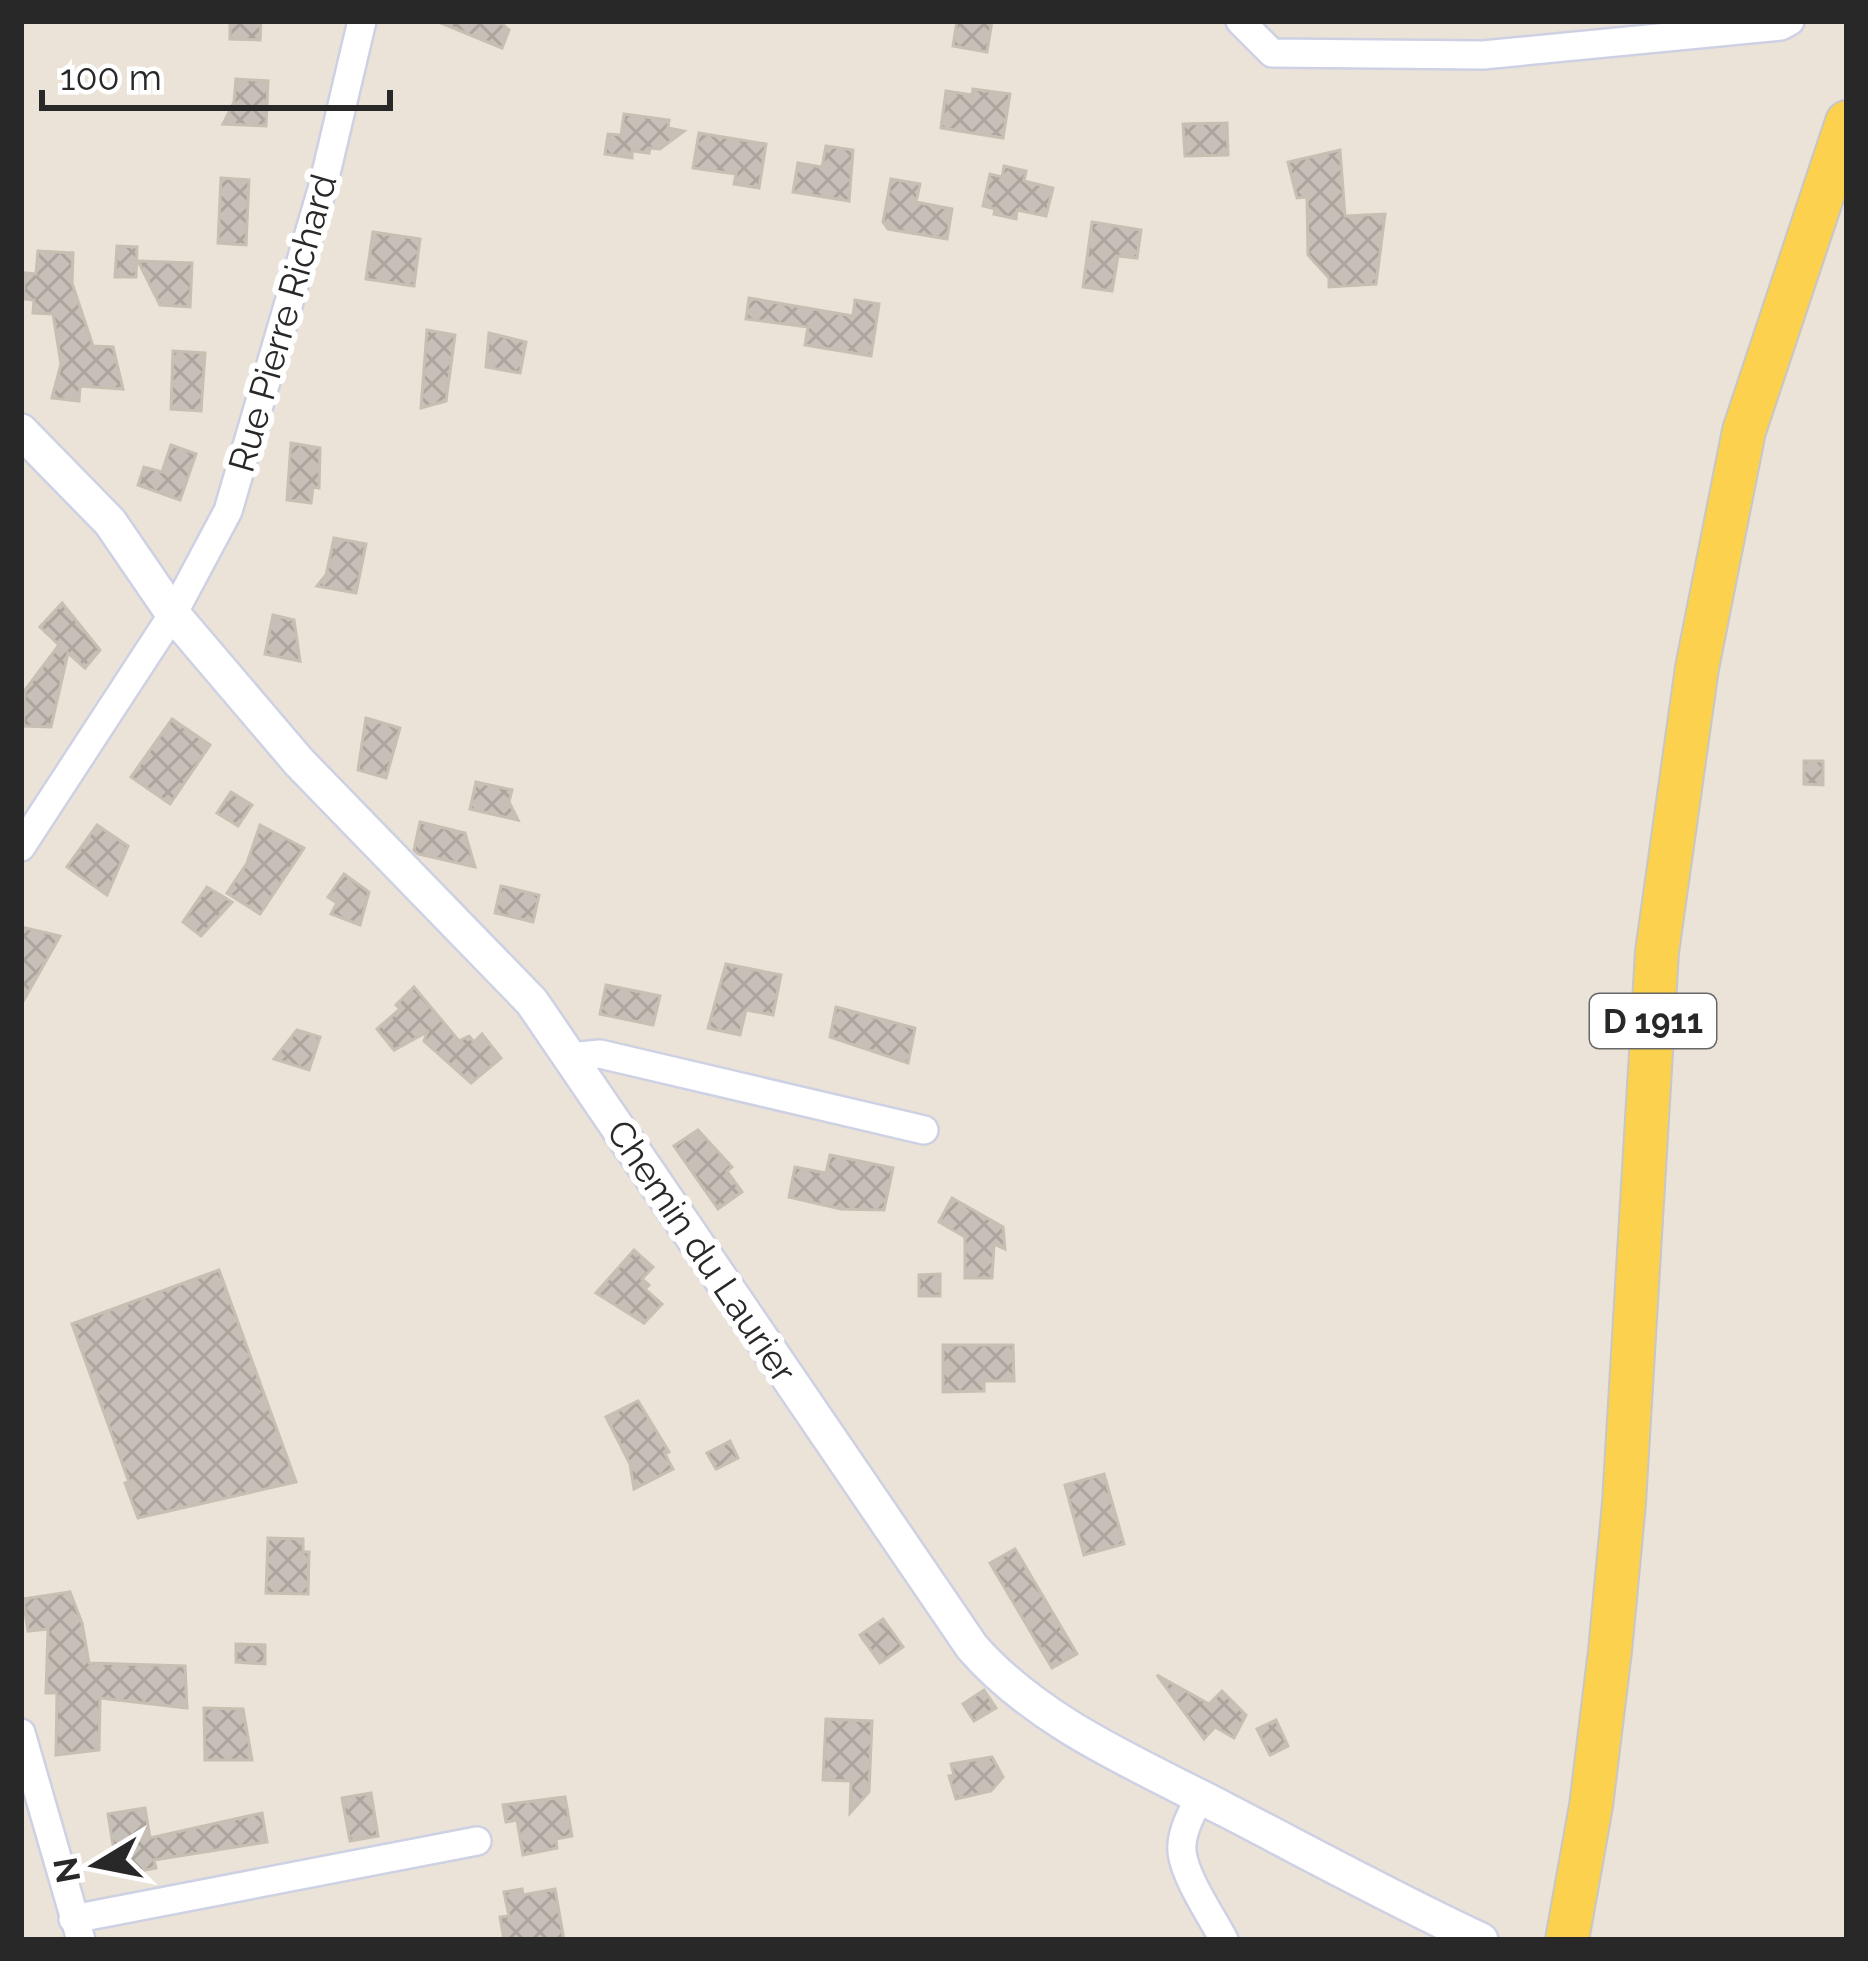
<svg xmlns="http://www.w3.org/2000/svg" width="1868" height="1961" font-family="Raleway,sans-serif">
<defs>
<pattern id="building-cross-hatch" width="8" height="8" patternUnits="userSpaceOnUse" patternTransform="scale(3)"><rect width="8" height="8" fill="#c7c0b8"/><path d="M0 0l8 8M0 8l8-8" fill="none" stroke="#aba59e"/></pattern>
</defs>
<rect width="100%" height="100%" fill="#ece3d8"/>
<g fill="url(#building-cross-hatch)" stroke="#c7bfb2" stroke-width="3">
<polygon points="230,21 261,21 260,40 230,39"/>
<polygon points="436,21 499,21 509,30 502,48"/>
<polygon points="957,21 992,21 987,52 953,46"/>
<polygon points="236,79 268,81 266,126 223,124 234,102"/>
<polygon points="973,89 1010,94 1003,138 941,128 946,91 972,95"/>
<polygon points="624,114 669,120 668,128 684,131 660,149 650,148 649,153 632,151 632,158 605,154 608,134 621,135"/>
<polygon points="1227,123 1228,155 1185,156 1183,124"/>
<polygon points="699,133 766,144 759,188 734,184 736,174 693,168"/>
<polygon points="826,146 853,150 849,201 793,192 798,163 822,167"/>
<polygon points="1340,150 1345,216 1385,214 1376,284 1329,287 1329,278 1308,255 1307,197 1297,198 1288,162"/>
<polygon points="1004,166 1026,171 1024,181 1053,188 1046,216 1017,210 1016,219 994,214 995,209 983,206 990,174 1002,177"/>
<polygon points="221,178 249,180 246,245 218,243"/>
<polygon points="891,179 920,184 916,202 952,209 947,239 888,229 883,222"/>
<polygon points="1092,222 1141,230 1137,258 1118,256 1112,291 1083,287"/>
<polygon points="373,232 420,239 414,286 366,279"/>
<polygon points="117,246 137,247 136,277 115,277"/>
<polygon points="38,251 73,253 72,283 93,346 113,347 123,389 80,386 79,401 52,398 61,364 53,314 33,313 34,300 23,299 25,273 36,274"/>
<polygon points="138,261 192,263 190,307 160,305"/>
<polygon points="749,298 853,316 855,300 879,304 871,356 805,345 808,327 746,319"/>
<polygon points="427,330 455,335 446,401 421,408"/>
<polygon points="489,333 526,342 520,373 486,367"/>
<polygon points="173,351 205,353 201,411 171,409"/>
<polygon points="291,443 320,448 319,488 313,487 311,503 287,500"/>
<polygon points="171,445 196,454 180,500 138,485 144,467 162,472"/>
<polygon points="334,538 366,544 356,593 317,586 326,575"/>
<polygon points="62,603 100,650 85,668 68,653 51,727 23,726 25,690 59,645 40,627"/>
<polygon points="273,615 294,620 300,661 265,654"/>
<polygon points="366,718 400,728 386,778 358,770"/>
<polygon points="172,719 210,745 170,804 131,777"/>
<polygon points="1804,761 1823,761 1823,785 1804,784"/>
<polygon points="476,782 512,790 509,802 518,820 470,809"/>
<polygon points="231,792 252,805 238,826 217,813"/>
<polygon points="420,822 465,833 475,867 418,854 414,850"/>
<polygon points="97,825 128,846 107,895 67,867"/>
<polygon points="260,825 304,848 260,914 227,893 247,863"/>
<polygon points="344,874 369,892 360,925 331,914 337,903 328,897"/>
<polygon points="501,886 539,895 533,922 495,913"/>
<polygon points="207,887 232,902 201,936 183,922"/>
<polygon points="21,927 60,936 21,1005"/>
<polygon points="726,964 781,975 773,1015 746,1010 740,1035 708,1028"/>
<polygon points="606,985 660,996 653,1025 600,1014"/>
<polygon points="414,987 459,1041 469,1036 474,1042 482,1034 501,1058 471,1083 424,1041 427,1032 394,1050 377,1029 400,1009 396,1005"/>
<polygon points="836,1007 915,1028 908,1063 830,1037"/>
<polygon points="297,1030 320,1037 309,1070 274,1059"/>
<polygon points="698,1130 732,1167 727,1171 742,1192 718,1209 674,1146"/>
<polygon points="830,1155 893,1168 884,1210 841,1209 789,1197 795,1167 826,1173"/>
<polygon points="952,1198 1003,1227 1005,1249 994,1244 992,1278 965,1278 965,1237 939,1222"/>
<polygon points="634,1250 653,1267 642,1279 649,1285 645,1289 662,1304 644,1323 596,1293"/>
<polygon points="219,1270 296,1482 138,1518 125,1483 129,1482 72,1324"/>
<polygon points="940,1274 940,1296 919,1296 919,1275"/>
<polygon points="943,1345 1013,1345 1014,1381 984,1381 984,1391 943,1392"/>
<polygon points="638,1401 669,1452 665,1454 673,1469 634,1489 630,1464 606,1417"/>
<polygon points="730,1441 738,1458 716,1469 707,1453"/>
<polygon points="1104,1474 1124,1544 1084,1555 1065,1485"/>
<polygon points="268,1538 303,1539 303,1552 309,1552 308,1594 266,1593"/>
<polygon points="1015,1549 1077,1654 1052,1668 990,1563"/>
<polygon points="70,1592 82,1623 89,1663 185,1666 187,1708 100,1698 99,1750 56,1755 57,1693 46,1693 48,1629 28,1631 23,1599"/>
<polygon points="883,1619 903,1647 880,1663 860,1635"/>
<polygon points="236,1644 265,1645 265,1664 236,1662"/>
<polygon points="1157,1675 1209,1704 1222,1691 1246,1715 1234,1738 1215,1727 1204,1739"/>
<polygon points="984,1690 996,1708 974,1721 963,1704"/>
<polygon points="204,1708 243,1709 252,1760 205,1760"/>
<polygon points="826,1719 872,1721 869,1792 850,1813 851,1781 823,1780"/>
<polygon points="1276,1720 1288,1746 1270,1755 1257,1729"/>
<polygon points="992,1757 1003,1777 991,1791 956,1799 949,1776 954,1775 951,1764"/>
<polygon points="371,1793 378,1836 350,1841 342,1798"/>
<polygon points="565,1797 572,1836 556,1839 557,1848 523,1855 517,1820 506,1822 503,1805"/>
<polygon points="145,1808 150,1838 262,1813 267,1842 154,1860 156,1868 118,1875 108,1814"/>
<polygon points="522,1889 523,1895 555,1889 564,1940 504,1940 500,1917 509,1916 504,1892"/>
</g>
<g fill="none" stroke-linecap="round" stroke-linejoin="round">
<defs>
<g id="minor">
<polyline points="1240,21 1272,53 1483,55 1781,26 1790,21"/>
<polyline points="21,847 173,614 228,511 323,186 362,21"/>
<polyline points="570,1057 600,1054 924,1130"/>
<polyline points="21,1733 81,1940"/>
<path d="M1200,1797C1192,1812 1180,1834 1182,1852C1185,1878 1212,1917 1224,1940"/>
<polyline points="73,1919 477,1841"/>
</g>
<path id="tertiary" d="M21,431L110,522L173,614L299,762L532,1002L972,1647C1038,1723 1138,1764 1226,1810C1311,1854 1395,1900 1481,1940"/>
<polyline id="primary" points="1567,1940 1591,1806 1610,1651 1624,1503 1657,952 1697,668 1744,431 1847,122"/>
</defs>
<use href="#minor" stroke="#cdd1e3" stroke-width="32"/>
<use href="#tertiary" stroke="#cdd1e3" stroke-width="38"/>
<use href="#primary" stroke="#c7c7c7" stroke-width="46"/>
<use href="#minor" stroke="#fff" stroke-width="27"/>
<use href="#tertiary" stroke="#fff" stroke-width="33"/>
<use href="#primary" stroke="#fbd14d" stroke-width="42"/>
</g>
<g text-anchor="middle" stroke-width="12" stroke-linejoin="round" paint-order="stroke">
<rect fill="#fff" stroke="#686868" stroke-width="3" x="1590" y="994" width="126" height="54" rx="9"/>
<g font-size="33" font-weight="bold" fill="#282828">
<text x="1653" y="1033">D 1911</text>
</g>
<g font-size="36" fill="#282828" stroke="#fff">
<text transform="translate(282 323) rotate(-74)" y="13">Rue Pierre Richard</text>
<text transform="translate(702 1251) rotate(56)" y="13">Chemin du Laurier</text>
</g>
</g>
<rect width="1868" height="1961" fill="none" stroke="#282828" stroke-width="48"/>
<g transform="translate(96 1865) rotate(260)" stroke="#ffffff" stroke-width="9" paint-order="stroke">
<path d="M0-9L21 45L0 30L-21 45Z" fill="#282828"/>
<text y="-18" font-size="33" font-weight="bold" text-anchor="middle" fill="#282828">N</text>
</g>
<path d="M42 90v18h348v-18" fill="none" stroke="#282828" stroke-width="6"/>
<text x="60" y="90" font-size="36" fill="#282828" stroke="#ffffff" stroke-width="9" paint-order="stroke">100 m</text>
</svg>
